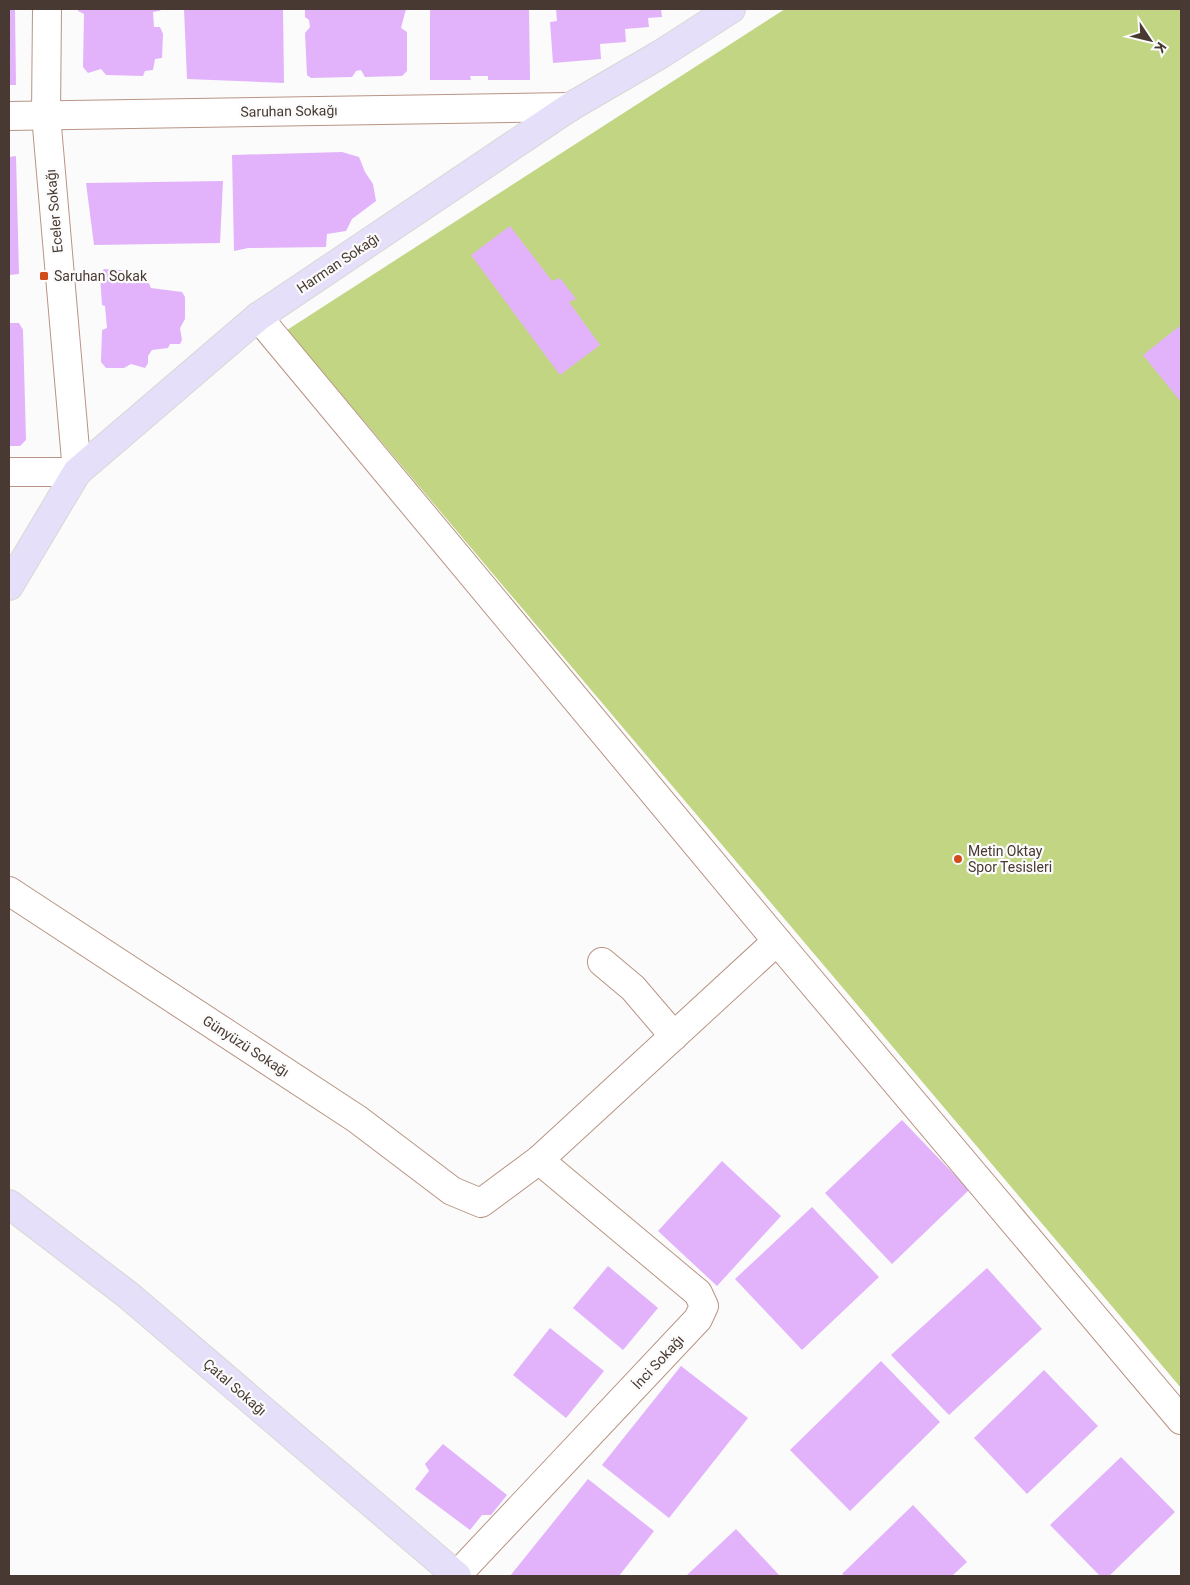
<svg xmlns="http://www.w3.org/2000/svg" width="1190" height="1585" font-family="Roboto,sans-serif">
<rect width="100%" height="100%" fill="#fbfbfb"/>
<polygon fill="#c2d582" points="785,9 1181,9 1181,1388 287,330"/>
<g fill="#e2b3fa">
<polygon points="9,9 15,9 16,85 9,85"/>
<polygon points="79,9 163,9 159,11 153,12 154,27 160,27 163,34 162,58 155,59 153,70 145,71 143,76 106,75 101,69 88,73 83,67 84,14 78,11"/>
<polygon points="184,9 283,9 284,83 187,79"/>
<polygon points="305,9 406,9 401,28 407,32 407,71 402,76 365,77 361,70 356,71 352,77 311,78 307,75 305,33 310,27 309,20 305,17"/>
<polygon points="430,9 529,9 530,80 488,80 488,76 470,76 471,80 430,80"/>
<polygon points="556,9 661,9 662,17 648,18 649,27 625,29 626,42 600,44 601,59 553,63 550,22 557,21"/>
<polygon points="342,152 359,157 365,172 373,184 376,201 352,219 346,231 327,234 326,247 248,248 234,251 232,155"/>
<polygon points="16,156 19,274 9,275 9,157"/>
<polygon points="223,181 220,243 94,245 86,183"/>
<polygon points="510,226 552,281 560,278 576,299 569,302 600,345 560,375 471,255"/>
<polygon points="104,269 121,270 127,273 145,275 151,288 182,292 185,297 185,319 180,328 182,340 180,344 170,344 168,348 152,350 148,356 148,363 145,368 131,364 124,368 106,368 101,362 102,330 107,328 105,306 102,305 100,275"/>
<polygon points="9,323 19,323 23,330 26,440 20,446 9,446"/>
<polygon points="1181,325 1181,402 1143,355"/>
<polygon points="902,1120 969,1190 892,1264 825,1193"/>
<polygon points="722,1161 781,1216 717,1286 658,1231"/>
<polygon points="812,1207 879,1277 802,1350 735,1279"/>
<polygon points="608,1266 658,1308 623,1350 573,1308"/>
<polygon points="987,1268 1042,1329 949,1415 891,1355"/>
<polygon points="550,1328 604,1371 566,1418 513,1375"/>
<polygon points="881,1361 940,1422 850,1511 790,1450"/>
<polygon points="681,1366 748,1418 669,1518 602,1465"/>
<polygon points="1044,1370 1098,1426 1027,1494 974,1438"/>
<polygon points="443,1444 507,1495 491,1515 482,1515 470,1530 415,1489 429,1471 425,1464"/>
<polygon points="1121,1457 1175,1512 1109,1576 1100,1576 1050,1525"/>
<polygon points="588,1479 654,1531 619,1576 510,1576"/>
<polygon points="913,1505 967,1562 952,1576 845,1576 842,1574"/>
<polygon points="736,1529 780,1576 686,1576"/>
</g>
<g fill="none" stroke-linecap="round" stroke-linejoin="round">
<defs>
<g id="minor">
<polyline points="9,116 570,107"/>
<polyline points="258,317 777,941 1181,1420"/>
<polyline points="9,472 77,472 46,115 47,9"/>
<polyline points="9,891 357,1119 452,1191 481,1203 539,1160 777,941"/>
<polyline points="602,962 633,988 674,1036"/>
<polyline points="456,1576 698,1319 704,1306 698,1293 539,1160"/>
</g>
<g id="major">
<polyline points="9,586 77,472 258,317 570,107 661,54 731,9"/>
<polyline points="9,1204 128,1295 457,1576"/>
</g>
</defs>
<use href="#minor" stroke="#b89485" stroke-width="30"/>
<use href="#major" stroke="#dad7d6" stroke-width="30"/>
<use href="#minor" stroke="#fff" stroke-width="28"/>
<use href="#major" stroke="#e5dffa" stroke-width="28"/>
</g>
<g fill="#d24b1a" stroke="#fbfbfb" stroke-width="2">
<rect x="39" y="271" width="10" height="10" rx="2.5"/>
<circle cx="958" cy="859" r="5"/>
</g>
<g text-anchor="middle" stroke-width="4.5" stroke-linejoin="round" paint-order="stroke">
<g font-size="14" fill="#483932" stroke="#fbfbfb">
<text transform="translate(289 111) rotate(-1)" y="5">Saruhan Sokağı</text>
<text transform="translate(54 211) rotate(-95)" y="5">Eceler Sokağı</text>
<text transform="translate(338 263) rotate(-34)" y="5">Harman Sokağı</text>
<text transform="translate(246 1046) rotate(33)" y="5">Günyüzü Sokağı</text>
<text transform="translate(658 1362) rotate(-47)" y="5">İnci Sokağı</text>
<text transform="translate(235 1387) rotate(41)" y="5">Çatal Sokağı</text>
</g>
<g font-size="14" fill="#483932" stroke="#fbfbfb" text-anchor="start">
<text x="54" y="281">Saruhan Sokak</text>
<text x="968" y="856">Metin Oktay<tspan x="968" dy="16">Spor Tesisleri</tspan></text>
</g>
</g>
<rect width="1190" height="1585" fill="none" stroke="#483932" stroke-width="20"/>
<g transform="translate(1150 40) rotate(125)" stroke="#fbfbfb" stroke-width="4" paint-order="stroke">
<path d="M0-4L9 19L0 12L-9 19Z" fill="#483932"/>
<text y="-8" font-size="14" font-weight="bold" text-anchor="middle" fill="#483932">K</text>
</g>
</svg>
